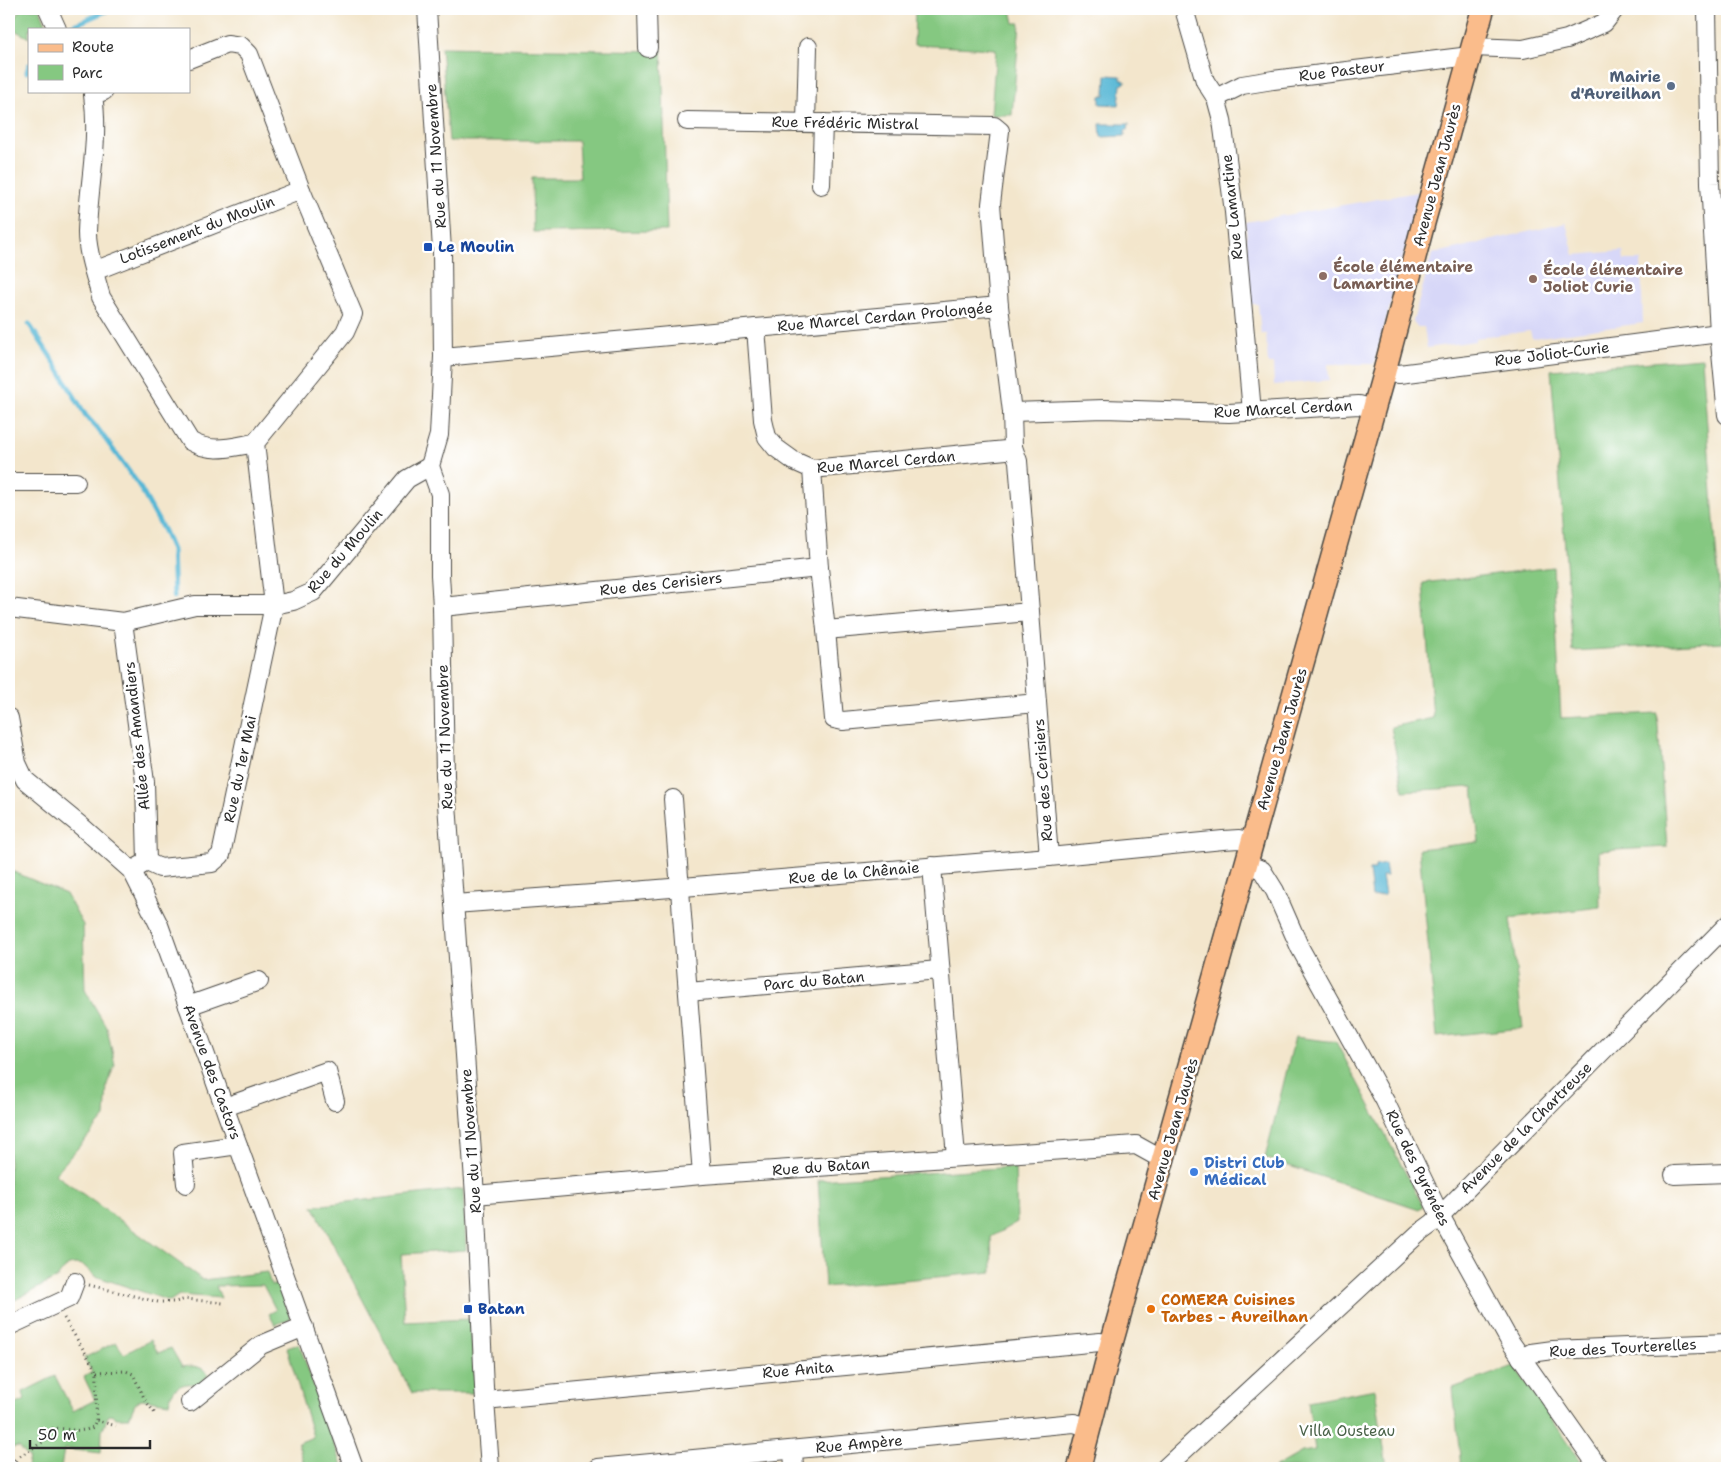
<svg xmlns="http://www.w3.org/2000/svg" width="1736" height="1477" font-family="'Shantell Sans',sans-serif">
<rect width="100%" height="100%" fill="#fff"/>
<filter id="ink" filterUnits="userSpaceOnUse"><feTurbulence type="fractalNoise" baseFrequency=".02" numOctaves="2"/><feDisplacementMap in="SourceGraphic" scale="10" xChannelSelector="R" yChannelSelector="G"/><feConvolveMatrix kernelMatrix="1 2 1 2 8 2 1 2 1" color-interpolation-filters="sRGB"/></filter>
<filter id="wash" filterUnits="userSpaceOnUse"><feTurbulence type="fractalNoise" baseFrequency=".0096" numOctaves="4" result="noise"/><feDisplacementMap in="SourceGraphic" scale="20" xChannelSelector="R" yChannelSelector="G"/><feGaussianBlur stdDeviation="1.12" result="paint"/><feColorMatrix in="noise" values="0 0 0 0 0 0 0 0 0 0 0 0 0 0 0 0 0 1.4 0 .05"/><feComposite in="paint" operator="in"/></filter>
<g filter="url(#wash)">
<rect width="100%" height="100%" fill="#f3e6cc"/>
<g fill="#d7d7f8">
<polygon points="1418,192 1406,247 1374,364 1328,364 1329,380 1274,385 1273,364 1268,364 1266,334 1261,334 1258,304 1249,304 1246,222"/>
<polygon points="1566,223 1574,255 1623,251 1624,260 1641,260 1643,323 1532,338 1530,331 1475,338 1475,341 1427,348 1424,327 1418,327 1414,324 1413,321 1432,254"/>
</g>
<g fill="#85c881" stroke="#587a56">
<polygon points="21,9 40,9 48,29 29,29 29,38 9,27"/>
<polygon points="915,9 1011,9 1014,23 1020,23 1012,115 991,115 996,49 914,45"/>
<polygon points="441,47 662,51 667,231 533,232 532,178 580,178 578,141 449,141"/>
<polygon points="1702,358 1723,642 1573,651 1551,370"/>
<polygon points="1553,567 1561,718 1657,713 1667,847 1599,851 1600,907 1510,918 1523,1028 1437,1037 1419,849 1479,842 1473,787 1403,791 1391,727 1433,718 1423,583"/>
<polygon points="9,870 66,894 83,925 85,990 107,1028 115,1065 107,1084 105,1117 55,1174 203,1280 267,1272 271,1285 277,1285 291,1318 275,1325 269,1314 276,1310 263,1285 216,1286 221,1298 179,1295 170,1301 95,1276 83,1265 75,1264 69,1265 64,1269 57,1278 9,1303"/>
<polygon points="1295,1037 1336,1042 1423,1206 1419,1209 1265,1158"/>
<polygon points="1015,1167 1017,1222 991,1237 992,1272 825,1287 818,1180"/>
<polygon points="463,1189 466,1250 401,1254 405,1322 470,1319 476,1393 412,1393 313,1206"/>
<path d="M151,1340L158,1353L171,1348L182,1367C193,1365 201,1366 209,1374L199,1385C184,1381 171,1387 169,1403L141,1399L135,1404L129,1418H116L113,1414L108,1416L102,1431L101,1453L64,1449L61,1468H29L27,1466L29,1458L19,1447L11,1448L9,1446V1407L25,1400L23,1392L55,1376L73,1411L95,1400L84,1377L92,1372L84,1358L116,1342L124,1354Z"/>
<polygon points="299,1344 343,1468 287,1468 304,1464 298,1443 313,1437 287,1348"/>
<polygon points="1514,1366 1586,1468 1461,1468 1453,1388"/>
<polygon points="1375,1389 1387,1468 1274,1468 1302,1452 1315,1450 1308,1402"/>
</g>
<g fill="#57b7d5" stroke="#417180">
<polygon points="1106,75 1121,76 1121,79 1125,81 1125,83 1121,85 1119,105 1100,104 1100,96 1105,95"/>
<polygon points="1100,124 1129,124 1128,130 1125,130 1125,136 1101,137"/>
<polygon points="1385,864 1387,876 1382,876 1385,895 1372,897 1369,870 1375,870 1375,866"/>
</g>
<g fill="none" stroke-linecap="round" stroke-linejoin="round">
<g stroke="#57b7d5" stroke-width="5">
<polyline points="67,28 111,9"/>
<polyline points="27,72 29,65"/>
<polyline points="29,324 56,365 86,416 98,429 138,484 164,531 172,550 174,597"/>
</g>
</g>
</g>
<g filter="url(#ink)">
<g fill="none" stroke-linecap="round" stroke-linejoin="round">
<defs>
<g id="minor">
<polyline points="48,9 57,29"/>
<polyline points="427,9 442,250 443,357 439,435 430,466 440,494 440,575 442,607 445,776 475,1195 484,1387 490,1468"/>
<polyline points="647,9 648,48"/>
<polyline points="1184,9 1205,81 1216,98 1222,120 1234,212 1252,412"/>
<polyline points="1707,9 1710,183 1719,332 1727,415"/>
<polyline points="1473,47 1523,49 1567,39 1604,23 1615,9"/>
<path d="M104,91L93,95C100,141 88,187 87,233C87,253 96,278 101,297L190,441C212,454 231,447 255,443"/>
<polyline points="1216,98 1242,85 1273,80 1470,56"/>
<polyline points="687,121 994,126 1000,131 991,204 999,306"/>
<polyline points="806,122 808,47"/>
<polyline points="821,185 823,123"/>
<polyline points="94,271 301,190"/>
<polyline points="756,328 999,306 1012,412"/>
<polyline points="443,357 756,328 763,420 767,437 776,448 794,461 812,469 1006,450 1013,447 1012,412 1104,409 1229,413 1359,405 1374,409"/>
<polyline points="1384,373 1399,374 1727,332"/>
<polyline points="812,469 819,568"/>
<polyline points="9,482 76,482"/>
<polyline points="442,607 819,568 826,630 1030,612 1018,461 1013,447"/>
<polyline points="9,608 123,622 195,605 274,605 293,601 313,592 407,479 430,466"/>
<polyline points="1030,612 1049,857"/>
<polyline points="123,622 145,782 147,862 138,867"/>
<polyline points="826,630 834,719 843,721 1037,703"/>
<polyline points="9,718 17,763 25,780 81,826 132,871 159,925 354,1468"/>
<polyline points="673,799 702,1175"/>
<polyline points="147,862 160,868 212,863 221,855 274,605 255,443 345,332 353,314 301,190 249,54 241,46 227,44 189,59"/>
<polyline points="1247,864 1262,870 1275,891 1300,948 1385,1101 1440,1215 1509,1340 1599,1468"/>
<polyline points="932,866 956,1157"/>
<polyline points="454,904 634,891 1049,857 1223,840 1239,839 1254,842"/>
<polyline points="688,992 939,970"/>
<polyline points="188,1006 259,981"/>
<polyline points="225,1107 327,1071 335,1101"/>
<polyline points="1674,1175 1727,1173"/>
<polyline points="186,1184 183,1153 238,1145"/>
<polyline points="475,1195 702,1175 1136,1145 1163,1160"/>
<polyline points="9,1326 69,1298 75,1282"/>
<polyline points="1521,1358 1531,1353 1553,1350 1727,1343"/>
<polyline points="485,1400 1100,1342 1111,1345"/>
<polyline points="190,1402 261,1345 304,1327"/>
<polyline points="793,1450 794,1468"/>
<polyline points="9,1467 10,1468"/>
<polyline points="598,1468 1074,1423 1089,1427"/>
<polyline points="1165,1468 1418,1234 1433,1223 1727,925"/>
</g>
<polyline id="major" points="1079,1468 1111,1345 1384,373 1424,221 1483,9"/>
</defs>
<use href="#minor" stroke="#494743" stroke-width="20"/>
<use href="#major" stroke="#494743" stroke-width="25"/>
<g stroke="#494743" stroke-width="3" stroke-dasharray="1 4" stroke-linecap="butt">
<polyline points="89,1285 158,1302 175,1302 186,1299 223,1303"/>
<polyline points="64,1318 97,1372 96,1420"/>
<polyline points="97,1372 126,1371 133,1374 145,1400 156,1415"/>
<path d="M20,1456L46,1440L49,1429C65,1426 79,1435 93,1427L96,1420L116,1426"/>
</g>
<use href="#minor" stroke="#fff" stroke-width="18"/>
<use href="#major" stroke="#fabc8b" stroke-width="22"/>
</g>
</g>
<circle fill="#5c6f8a" stroke="#fff" stroke-width="2" cx="1671" cy="86" r="5"/>
<g fill="#1a4fb4" stroke="#fff" stroke-width="2">
<rect x="423" y="242" width="10" height="10" rx="2.5"/>
<rect x="463" y="1304" width="10" height="10" rx="2.5"/>
</g>
<g fill="#8d6e63" stroke="#fff" stroke-width="2">
<circle cx="1323" cy="276" r="5"/>
<circle cx="1533" cy="279" r="5"/>
</g>
<circle fill="#3f7fe0" stroke="#fff" stroke-width="2" cx="1194" cy="1172" r="5"/>
<circle fill="#e8710a" stroke="#fff" stroke-width="2" cx="1151" cy="1309" r="5"/>
<g text-anchor="middle" stroke-width="5" stroke-linejoin="round" paint-order="stroke">
<g font-size="15" fill="#2b2b2b" stroke="#fff">
<text transform="translate(1342 71) rotate(-7)" y="5">Rue Pasteur</text>
<text transform="translate(845 123) rotate(1)" y="5">Rue Frédéric Mistral</text>
<text transform="translate(436 156) rotate(-94)" y="5">Rue du 11 Novembre</text>
<text transform="translate(1437 175) rotate(-75)" y="5">Avenue Jean Jaurès</text>
<text transform="translate(1232 207) rotate(-96)" y="5">Rue Lamartine</text>
<text transform="translate(197 230) rotate(-21)" y="5">Lotissement du Moulin</text>
<text transform="translate(885 317) rotate(-5)" y="5">Rue Marcel Cerdan Prolongée</text>
<text transform="translate(1552 354) rotate(-7)" y="5">Rue Joliot-Curie</text>
<text transform="translate(1283 409) rotate(-3)" y="5">Rue Marcel Cerdan</text>
<text transform="translate(886 462) rotate(-5)" y="5">Rue Marcel Cerdan</text>
<text transform="translate(345 551) rotate(-49)" y="5">Rue du Moulin</text>
<text transform="translate(661 584) rotate(-6)" y="5">Rue des Cerisiers</text>
<text transform="translate(137 736) rotate(-96)" y="5">Allée des Amandiers</text>
<text transform="translate(445 737) rotate(-92)" y="5">Rue du 11 Novembre</text>
<text transform="translate(1282 739) rotate(-74)" y="5">Avenue Jean Jaurès</text>
<text transform="translate(240 769) rotate(-78)" y="5">Rue du 1er Mai</text>
<text transform="translate(1043 780) rotate(-94)" y="5">Rue des Cerisiers</text>
<text transform="translate(854 873) rotate(-5)" y="5">Rue de la Chênaie</text>
<text transform="translate(814 981) rotate(-5)" y="5">Parc du Batan</text>
<text transform="translate(212 1072) rotate(70)" y="5">Avenue des Castors</text>
<text transform="translate(1526 1128) rotate(-45)" y="5">Avenue de la Chartreuse</text>
<text transform="translate(1173 1129) rotate(-74)" y="5">Avenue Jean Jaurès</text>
<text transform="translate(471 1141) rotate(-94)" y="5">Rue du 11 Novembre</text>
<text transform="translate(821 1167) rotate(-4)" y="5">Rue du Batan</text>
<text transform="translate(1418 1168) rotate(64)" y="5">Rue des Pyrénées</text>
<text transform="translate(1623 1348) rotate(-3)" y="5">Rue des Tourterelles</text>
<text transform="translate(798 1370) rotate(-5)" y="5">Rue Anita</text>
<text transform="translate(859 1444) rotate(-5)" y="5">Rue Ampère</text>
</g>
<g font-size="15" font-weight="bold" fill="#4e5e75" stroke="#fff" text-anchor="end">
<text x="1661" y="82">Mairie<tspan x="1661" dy="17">d'Aureilhan</tspan></text>
</g>
<g font-size="15" font-weight="bold" fill="#164399" stroke="#fff" text-anchor="start">
<text x="438" y="252">Le Moulin</text>
<text x="478" y="1314">Batan</text>
</g>
<g font-size="15" font-weight="bold" fill="#785e54" stroke="#fff" text-anchor="start">
<text x="1333" y="272">École élémentaire<tspan x="1333" dy="17">Lamartine</tspan></text>
<text x="1543" y="275">École élémentaire<tspan x="1543" dy="17">Joliot Curie</tspan></text>
</g>
<g font-size="15" font-weight="bold" fill="#366cbe" stroke="#fff" text-anchor="start">
<text x="1204" y="1168">Distri Club<tspan x="1204" dy="17">Médical</tspan></text>
</g>
<g font-size="15" font-weight="bold" fill="#c56008" stroke="#fff" text-anchor="start">
<text x="1161" y="1305">COMERA Cuisines<tspan x="1161" dy="17">Tarbes - Aureilhan</tspan></text>
</g>
<g font-size="15" fill="#4a6249" stroke="#fff">
<text x="1347" y="1436">Villa Ousteau</text>
</g>
</g>
<rect width="1736" height="1477" fill="none" stroke="#fff" stroke-width="30"/>
<rect x="28" y="28" width="162" height="65" fill="#ffffff" stroke="#aaaaaa"/>
<rect x="38" y="44" width="25" height="8" fill="#fabc8b" stroke="#aaaaaa"/>
<text x="72" y="52" font-size="15" fill="#2b2b2b">Route</text>
<rect x="38" y="65" width="25" height="15" fill="#85c881" stroke="#aaaaaa"/>
<text x="72" y="78" font-size="15" fill="#2b2b2b">Parc</text>
<path d="M30 1440v8h120v-8" fill="none" stroke="#2b2b2b" stroke-width="2.5"/>
<text x="38" y="1440" font-size="15" fill="#2b2b2b" stroke="#ffffff" stroke-width="4" paint-order="stroke">50 m</text>
</svg>
